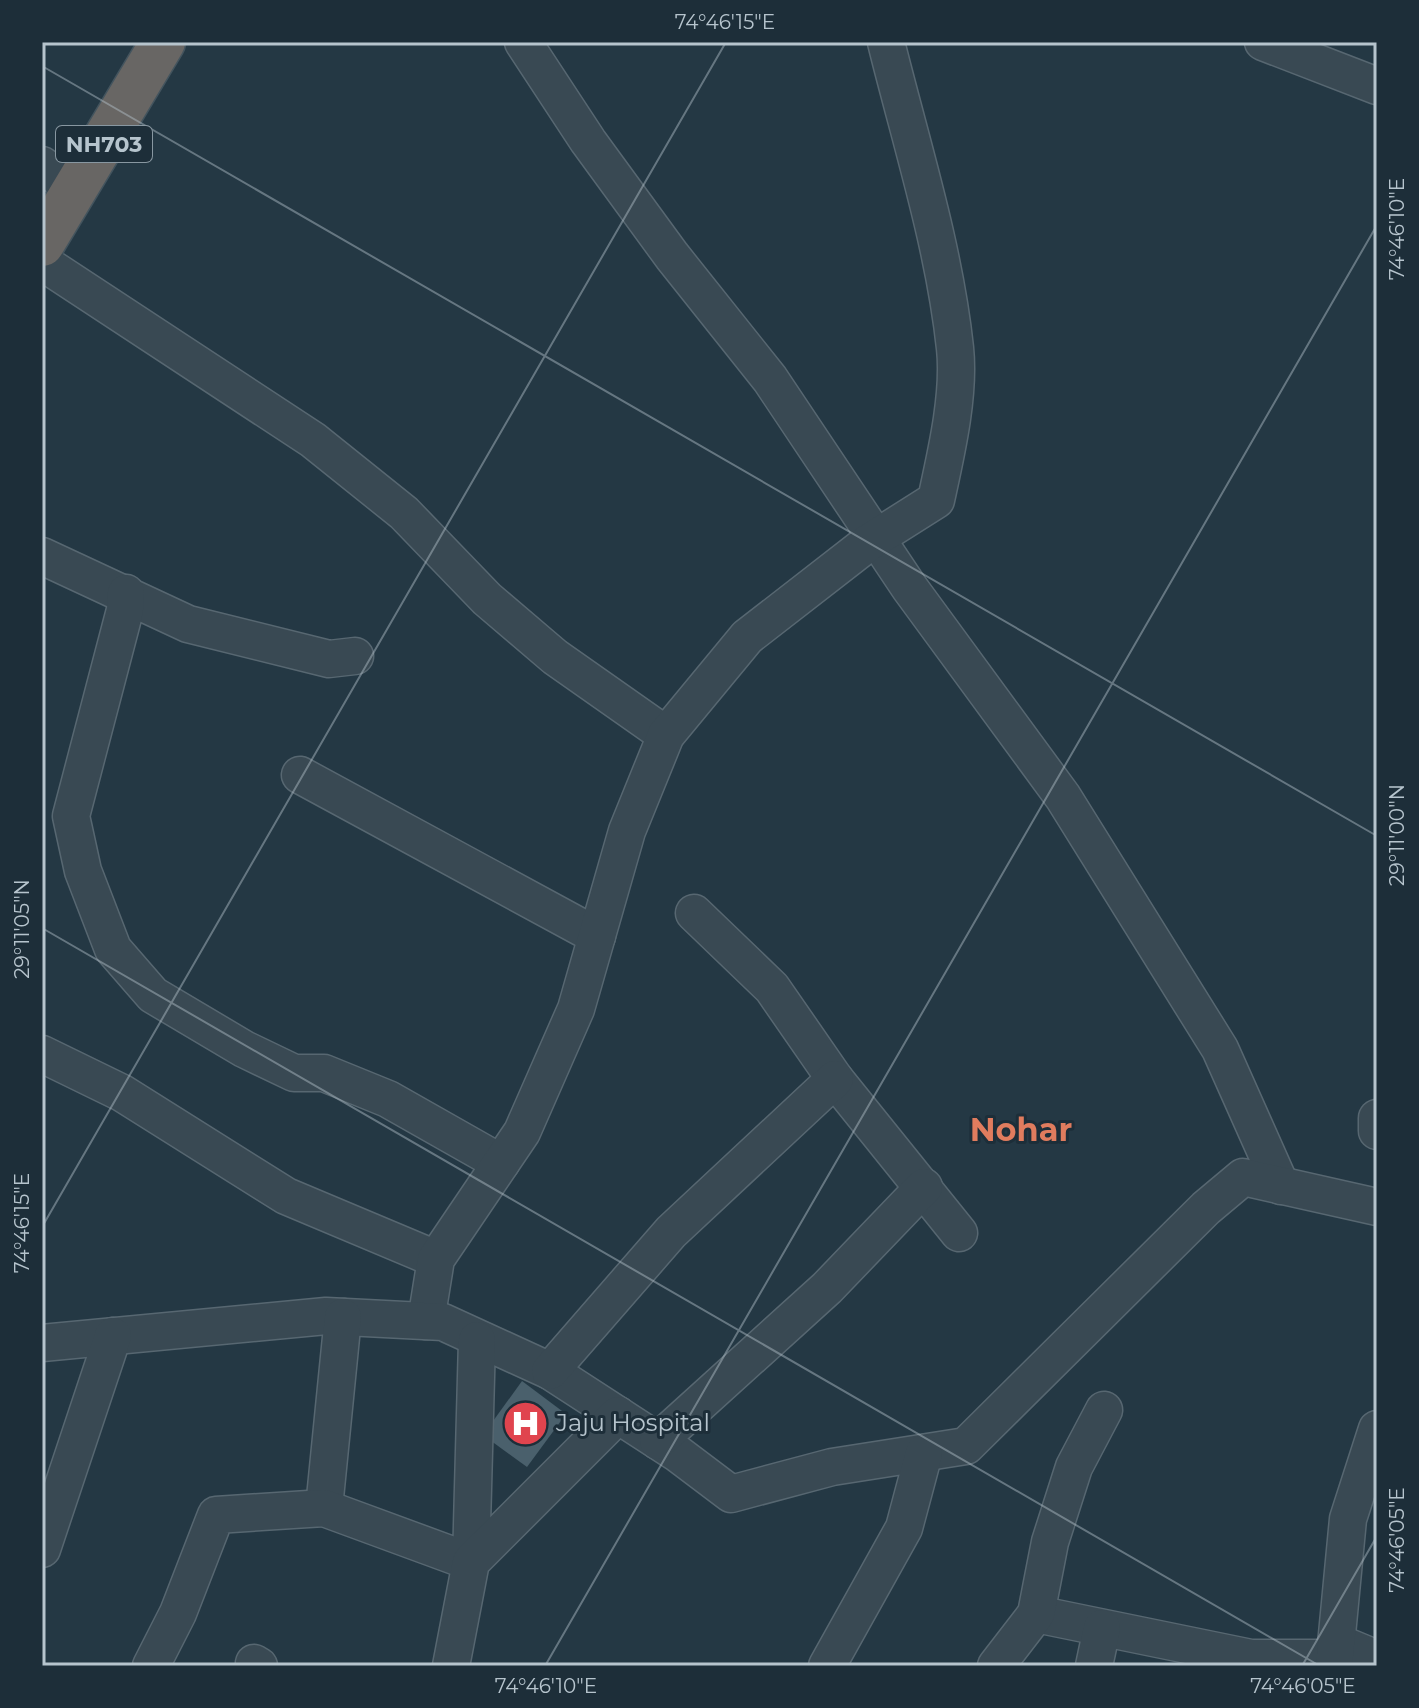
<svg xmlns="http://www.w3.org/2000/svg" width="1419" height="1708" font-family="Montserrat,sans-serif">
<rect width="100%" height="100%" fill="#243844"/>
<polygon fill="#4a606c" points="522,1381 566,1414 527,1467 483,1435"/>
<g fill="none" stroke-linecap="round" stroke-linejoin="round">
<defs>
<g id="minor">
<polyline points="523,42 588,141 672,256 770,379 909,587 1063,797 1220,1049 1281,1186"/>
<polyline points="1263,42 1377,86"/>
<polyline points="42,165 75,190"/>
<polyline points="42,262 313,440 404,513 487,599 555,657 666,735"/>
<polyline points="42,556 188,624 329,659 355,656"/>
<polyline points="126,593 125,610 71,816 83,871 113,949 153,995 244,1049 294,1073 324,1073 388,1099 501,1163"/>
<polyline points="300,775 597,936"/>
<polyline points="694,913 772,988 835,1079 959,1233"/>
<polyline points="42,1054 122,1093 286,1196 436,1259"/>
<polyline points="1377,1118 1377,1131"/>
<path d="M426,1321L436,1259L522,1132L576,1009L627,831L666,735L747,637L868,543L936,500C946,454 960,395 955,348C944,245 911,143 886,42"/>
<polyline points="42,1343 326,1316 443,1322 550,1371 678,1454 731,1494 832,1467 966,1446 1206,1208 1243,1177 1377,1207"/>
<polyline points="550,1371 671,1232 835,1079"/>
<polyline points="658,1441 827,1288 924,1187"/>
<polyline points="324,1508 343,1317"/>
<polyline points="42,1549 113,1336"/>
<polyline points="1036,1614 1251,1658 1335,1658"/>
<polyline points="1336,1642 1377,1659"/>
<polyline points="254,1663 259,1666"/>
<polyline points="151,1666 178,1613 216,1515 324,1508 471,1562 477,1340"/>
<polyline points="451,1666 471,1562 618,1415"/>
<polyline points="827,1666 904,1528 924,1453"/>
<polyline points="996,1666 1036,1614 1050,1542 1074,1467 1104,1410"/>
<polyline points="1094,1666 1102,1628"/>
<polyline points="1334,1666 1348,1519 1377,1429"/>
</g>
<polyline id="trunk" points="42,244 163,42"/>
</defs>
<use href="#minor" stroke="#576771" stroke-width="39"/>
<use href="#trunk" stroke="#43545e" stroke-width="47"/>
<use href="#minor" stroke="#394953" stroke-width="36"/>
<use href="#trunk" stroke="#686664" stroke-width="44"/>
</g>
<path fill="none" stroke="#b6c4cd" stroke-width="2" stroke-opacity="0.45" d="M42,66L1377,836M42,928L1320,1666M42,1227L726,42M545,1666L1377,225M1302,1666L1377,1536"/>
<defs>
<symbol id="hospital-disc" viewBox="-11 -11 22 22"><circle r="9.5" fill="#e0444e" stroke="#1d2e39"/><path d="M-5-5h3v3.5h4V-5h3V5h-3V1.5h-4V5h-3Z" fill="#fff"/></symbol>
</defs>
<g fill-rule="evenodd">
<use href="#hospital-disc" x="500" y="1398" width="51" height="51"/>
</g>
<g text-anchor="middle" stroke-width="6" stroke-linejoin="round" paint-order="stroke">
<rect fill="#1d2e39" stroke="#8897a1" stroke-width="2" x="56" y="126" width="96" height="36" rx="6"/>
<g font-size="22" font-weight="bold" fill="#b6c4cd">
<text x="104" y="152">NH703</text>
</g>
<g font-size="24" fill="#b6c4cd" stroke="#1d2e39" text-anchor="start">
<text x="556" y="1431">Jaju Hospital</text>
</g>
<g font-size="32" font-weight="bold" fill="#e07c5e" stroke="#1d2e39">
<text x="1021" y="1141">Nohar</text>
</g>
</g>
<rect width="1419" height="1708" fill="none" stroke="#1d2e39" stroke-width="88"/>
<rect x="44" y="44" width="1331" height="1620" fill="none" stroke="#b6c4cd" stroke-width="3"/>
<g font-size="20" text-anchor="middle" fill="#b6c4cd">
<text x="725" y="29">74°46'15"E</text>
<text transform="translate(1397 229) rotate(-90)" y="7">74°46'10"E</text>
<text transform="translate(1397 835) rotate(-90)" y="7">29°11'00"N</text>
<text transform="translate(22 929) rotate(-90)" y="7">29°11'05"N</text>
<text transform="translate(22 1223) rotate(-90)" y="7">74°46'15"E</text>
<text transform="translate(1397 1540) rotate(-90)" y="7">74°46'05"E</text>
<text x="546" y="1693">74°46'10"E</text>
<text x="1303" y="1693">74°46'05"E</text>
</g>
</svg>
